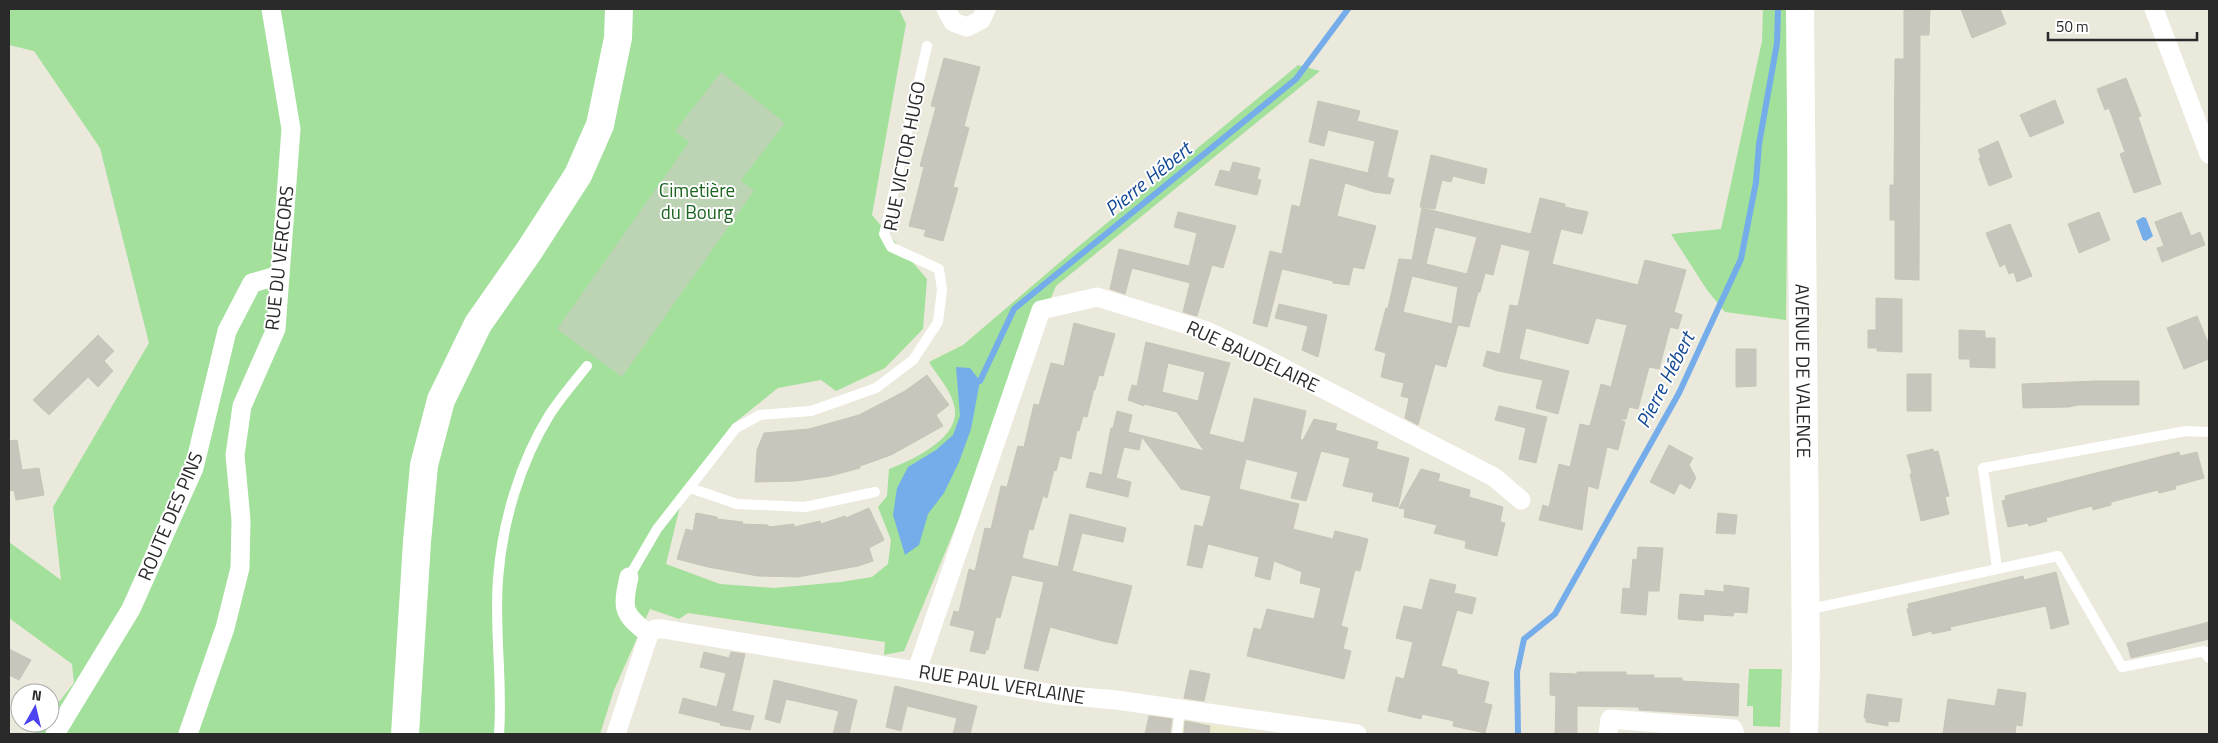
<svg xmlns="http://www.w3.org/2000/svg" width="2218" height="743" font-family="'Titillium Web',sans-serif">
<rect width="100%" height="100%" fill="#ebe9dc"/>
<polygon fill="#eceacc" points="1173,719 1274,734 1172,734"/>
<g fill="#a2e09b">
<path d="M9,9H899L906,24L872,215L927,279L923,329L885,368L836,391L821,380L778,388L733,424L685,486L666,564L720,584L774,588L841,582L872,577L888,564L891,540L878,507L887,496L889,469C912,460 958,439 955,410C953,392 938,377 929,362L963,345L1073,251L1298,65L1320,71L1056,286L904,651L884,655L885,642L688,613L679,619L650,609L614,690L600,734H33L42,723H50V713L74,683L72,664L9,618V542L61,580L53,507L149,343L100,148L34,51L9,45Z"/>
<polygon points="1763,9 1789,9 1786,320 1725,312 1707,290 1671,234 1721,229 1762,41"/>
<polygon points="1749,669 1782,669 1780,727 1753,726 1753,706 1747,706"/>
</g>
<polygon fill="#bcd4b4" points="721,72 785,123 741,180 754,191 622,377 557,329 689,142 675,131"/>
<g fill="#74ade9">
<polygon points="2143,217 2146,218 2153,236 2146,241 2143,240 2136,221"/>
<polygon points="956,367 970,368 980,381 971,429 959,462 944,493 928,514 919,545 905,555 893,515 897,488 908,467 936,450 953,435 960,416"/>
</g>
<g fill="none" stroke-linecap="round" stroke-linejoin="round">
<g stroke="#74ade9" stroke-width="6">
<polyline points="980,381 1014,309 1296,79 1348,9"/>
<polyline points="1518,734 1517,672 1524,639 1555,614 1679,393 1741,259 1756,182 1759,144 1777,43 1778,9"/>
</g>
</g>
<g fill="#c7c5bc" stroke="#c7c5b6" fill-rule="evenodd">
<polygon points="1904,9 1930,9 1929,35 1920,35 1919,280 1895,279 1895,220 1890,220 1890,185 1894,185 1895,59 1904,59"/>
<polygon points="1961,9 2000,9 2006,24 1972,38"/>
<polygon points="944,58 980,67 964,126 969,128 953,187 958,188 943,241 924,236 926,230 909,226 924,167 920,166 936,107 931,106"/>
<polygon points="2126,78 2141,116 2138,117 2161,184 2134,193 2120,154 2125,152 2109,108 2105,110 2097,89"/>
<polygon points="2055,100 2064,123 2030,137 2020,115"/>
<polygon points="1318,101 1360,111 1357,121 1398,131 1387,177 1394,179 1390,194 1374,192 1345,183 1337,216 1376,226 1364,269 1353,267 1349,285 1333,283 1333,281 1282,269 1267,327 1253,323 1270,251 1282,254 1292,205 1300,207 1310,159 1368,173 1375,141 1328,130 1324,146 1309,142"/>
<polygon points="1998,141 2012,177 1989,186 1979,158 1981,157 1978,150"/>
<polygon points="1431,155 1487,169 1484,184 1453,176 1451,182 1442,180 1435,209 1420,207"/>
<polygon points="1233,162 1260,168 1257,179 1261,180 1257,195 1215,185 1220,170 1230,172"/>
<path d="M1540,198L1565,204V207L1588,212L1582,234L1561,229L1552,264L1638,285L1645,260L1686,270L1674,312L1682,315L1678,329L1670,327L1659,369L1649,367L1638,409L1629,407L1626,419H1619L1625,422L1618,450L1607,447L1598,489L1588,486L1582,530L1539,520L1543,505L1549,507L1559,464L1570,467L1580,424L1590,426L1601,384L1611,387L1627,325L1596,318L1588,344L1526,328L1519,359L1569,371L1558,414L1536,408L1543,380L1498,371L1483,366L1487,351L1500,354L1510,305L1518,306L1530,251L1501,244L1493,275L1485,273L1480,292H1478L1469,327L1458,325L1446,367L1435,364L1418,425L1405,418L1409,398L1401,396L1404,383L1381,377L1386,353L1375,350L1386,308H1388L1399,259L1412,260L1422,208L1531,234ZM1435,227L1477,237L1467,274L1426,264ZM1412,276L1458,287L1452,324L1403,312Z"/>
<polygon points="1178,212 1236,226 1223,268 1212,265 1197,316 1183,312 1190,283 1132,268 1125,294 1110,289 1119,249 1189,266 1197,233 1174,227"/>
<polygon points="2099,212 2110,240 2079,253 2068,224"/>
<polygon points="2181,212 2191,236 2200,232 2205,245 2162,262 2157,248 2164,246 2155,222"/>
<polygon points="2010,224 2032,276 2017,282 2014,272 2009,274 2005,264 2000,267 1986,233"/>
<polygon points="1876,298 1902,299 1902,352 1877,351 1877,348 1868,348 1868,330 1876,330"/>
<polygon points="1279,304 1327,315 1318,357 1302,350 1308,326 1275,318"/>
<polygon points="2197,316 2209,345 2209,359 2184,369 2167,328"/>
<polygon points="1074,323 1115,334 1103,376 1099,375 1095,390 1094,389 1087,417 1083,416 1079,431 1077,430 1071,459 1060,456 1056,471 1054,470 1047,498 1043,496 1033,530 1029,529 1022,558 1058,567 1070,514 1126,528 1123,542 1082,533 1072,571 1132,586 1117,644 1102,641 1050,627 1038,671 1024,668 1044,582 1012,575 1000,618 996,617 988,650 986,650 985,654 970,651 975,631 950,625 954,611 959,612 969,569 975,571 985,528 991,529 1001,486 1007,487 1018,446 1024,447 1034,404 1039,405 1051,363 1064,366"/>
<polygon points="1959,330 1985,331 1985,338 1995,338 1995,368 1970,367 1970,359 1959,359"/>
<polygon points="98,335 114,351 104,361 113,371 98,387 88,377 49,415 33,400"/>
<path d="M1146,342L1230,363L1209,434L1244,443L1254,398L1306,411L1300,439L1303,440L1314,419L1337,424L1335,430L1378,442L1376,449L1409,458L1398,507L1372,501L1374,493L1343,486L1350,458L1321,451L1306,501L1291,498L1298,472L1246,459L1239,489L1299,504L1293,529L1333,539L1335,531L1368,539L1360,571L1355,570L1341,626L1348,628L1343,649L1351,651L1344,679L1247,656L1254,628L1261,630L1267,609L1314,619L1321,588L1300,583L1302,572L1274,561L1270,580L1255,576L1259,557L1208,544L1202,568L1187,565L1195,525L1203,527L1211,496L1181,489L1142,437L1139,450L1124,447L1116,478L1131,482L1128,497L1086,487L1090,472L1102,475L1111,428H1113L1117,411L1132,415L1128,432L1204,451L1177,412L1144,404V406L1128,400L1132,385L1137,386ZM1168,363L1205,372L1198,401L1162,392Z"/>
<polygon points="1736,349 1756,349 1756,386 1736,387"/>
<rect x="1907" y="374" width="24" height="37"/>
<polygon points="927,375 949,405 936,415 943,426 891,455 860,466 860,468 830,476 796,481 755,482 757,450 764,433 809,429 859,415 905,391"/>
<polygon points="2095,381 2139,381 2139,405 2078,405 2069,407 2023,408 2022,384"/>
<polygon points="1499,406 1547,417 1536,463 1519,459 1526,428 1495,420"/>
<polygon points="17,440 22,470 39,468 44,495 16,500 14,490 9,491 9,441"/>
<polygon points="1669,445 1693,458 1689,465 1696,478 1690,489 1680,483 1674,494 1650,482"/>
<polygon points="1933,449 1934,452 1938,451 1949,496 1945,497 1949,514 1921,521 1910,474 1912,474 1907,455"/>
<polygon points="2179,452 2180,456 2197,452 2204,478 2175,486 2176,489 2159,493 2158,490 2111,502 2111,505 2093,510 2092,506 2046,518 2047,521 2029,526 2028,523 2008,527 2002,501 2006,500 2005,496"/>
<polygon points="1421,469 1440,474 1438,481 1470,490 1469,497 1503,507 1500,522 1505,523 1497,556 1465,548 1466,541 1434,533 1437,525 1404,517 1405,509 1399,508"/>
<polygon points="869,508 884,540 869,548 873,561 858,566 798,577 758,576 708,567 677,559 686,529 693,531 696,513 717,517 717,519 743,522 742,524 768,525 768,527 794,524 794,527 820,521 821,524 845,516 846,518"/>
<polygon points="1718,513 1737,515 1735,534 1716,533"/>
<polygon points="1638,547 1663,548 1659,591 1648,591 1646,615 1621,613 1623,588 1630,589 1633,559 1637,560"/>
<polygon points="2056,572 2069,624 2051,629 2046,606 1950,627 1951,630 1932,634 1932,631 1913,636 1907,609 1909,608 1908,604 2023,576 2024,580"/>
<polygon points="1430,579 1456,585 1454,593 1476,598 1472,614 1457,610 1441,666 1457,670 1457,674 1489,682 1484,703 1492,705 1485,733 1453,726 1454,721 1422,714 1421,719 1388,711 1396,677 1404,679 1413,642 1396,638 1404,606 1422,610"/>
<polygon points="1724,585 1749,588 1747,613 1734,612 1733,616 1704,614 1703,621 1678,619 1680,594 1705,596 1705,590 1724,592"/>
<polygon points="2209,622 2209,639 2131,658 2127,643"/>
<polygon points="9,649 31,660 19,680 9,675"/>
<polygon points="704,652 729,658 731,652 745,654 732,711 754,716 750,730 720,725 721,723 679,713 683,698 717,707 726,673 700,667"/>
<polygon points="1190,670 1210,674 1204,701 1184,698"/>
<polygon points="1577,672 1626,672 1626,675 1654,675 1654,678 1682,678 1682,681 1739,684 1738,716 1639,710 1639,707 1577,706 1577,734 1555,734 1556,696 1550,695 1550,673 1577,674"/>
<polygon points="774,680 857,700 849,734 833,734 839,711 786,699 780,723 765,719"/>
<polygon points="895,686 977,706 970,734 953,734 957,718 907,706 901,731 886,727"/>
<polygon points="1998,689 2026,693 2022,726 2016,725 2015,734 1943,734 1948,699 1995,706"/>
<polygon points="1867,694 1902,699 1899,722 1888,721 1888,726 1866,722 1866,718 1864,718"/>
<polygon points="1149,716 1172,719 1170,734 1145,734"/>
<polygon points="1185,721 1210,726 1209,734 1184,734"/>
</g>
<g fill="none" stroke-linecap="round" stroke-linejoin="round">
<g stroke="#fff" stroke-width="10">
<polyline points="690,488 737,504 805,507 875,492"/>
<polyline points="1997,568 1983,468 2186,431 2209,432"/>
<polyline points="629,577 657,529 736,428 760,415 811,411 876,388 913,360 938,322 942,290 939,269 891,247 884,234 927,46"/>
<polyline points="1806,610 2058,556 2122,667 2204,651 2209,658"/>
<path d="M499,734C503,683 494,630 498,579C502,523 520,462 550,414C561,397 575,381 587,366"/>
<polyline points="1177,734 1180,709"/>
</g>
<g stroke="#fff" stroke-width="19">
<polyline points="946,9 953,22 967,27 981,20 986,9"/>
<polyline points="2154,9 2209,154"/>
<path d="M629,577C622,608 622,614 649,634"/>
<polyline points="649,634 655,629 663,629 1059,695 1116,700 1357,734"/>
<polyline points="917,670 1041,310 1097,297 1204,330 1256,354 1494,477 1521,500"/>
<polyline points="55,734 131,609 194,468 227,331 252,283 280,275"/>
<polyline points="188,734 225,628 240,568 241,520 235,455 242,406 276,329 291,129 271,9"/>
<polyline points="616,734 649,634"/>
<polyline points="1608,734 1610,719 1733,729 1735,734"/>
</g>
<g stroke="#fff" stroke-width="28">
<path id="s1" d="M1800,9L1806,665L1804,734"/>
<polyline points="405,734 417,542 424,465 441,400 478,324 529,251 578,175 600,125 618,38 619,9"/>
</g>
</g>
<g text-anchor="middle" stroke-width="4" stroke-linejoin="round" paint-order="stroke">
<g font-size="19" fill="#2a2a2a" stroke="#fff">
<text transform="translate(904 156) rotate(-79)" y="7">RUE VICTOR HUGO</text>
<text transform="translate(279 258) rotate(-84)" y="7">RUE DU VERCORS</text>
<text transform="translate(1253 356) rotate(25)" y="7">RUE BAUDELAIRE</text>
<text dy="7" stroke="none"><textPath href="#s1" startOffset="362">AVENUE DE VALENCE</textPath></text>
<text transform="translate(170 516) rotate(-67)" y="7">ROUTE DES PINS</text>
<text transform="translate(1002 684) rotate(9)" y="7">RUE PAUL VERLAINE</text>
</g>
<g font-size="19" fill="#1d6420" stroke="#fff">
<text x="697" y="197">Cimetière<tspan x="697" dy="22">du Bourg</tspan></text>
</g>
<g font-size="20" font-style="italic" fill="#134994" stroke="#fff">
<text transform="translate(1148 179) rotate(-39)" y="7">Pierre Hébert</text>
<text transform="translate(1665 380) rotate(-63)" y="7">Pierre Hébert</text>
</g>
</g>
<rect width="2218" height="743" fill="none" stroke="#2a2a2a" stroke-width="20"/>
<g transform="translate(35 708) rotate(8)"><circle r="24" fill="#ffffff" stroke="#aaaaaa"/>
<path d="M0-4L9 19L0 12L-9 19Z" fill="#4d43f2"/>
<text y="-8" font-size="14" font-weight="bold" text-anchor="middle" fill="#2a2a2a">N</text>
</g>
<path d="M2048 32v8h149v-8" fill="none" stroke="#2a2a2a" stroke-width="2.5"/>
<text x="2056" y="32" font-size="15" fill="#2a2a2a" stroke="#ffffff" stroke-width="4" paint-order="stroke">50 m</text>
</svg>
